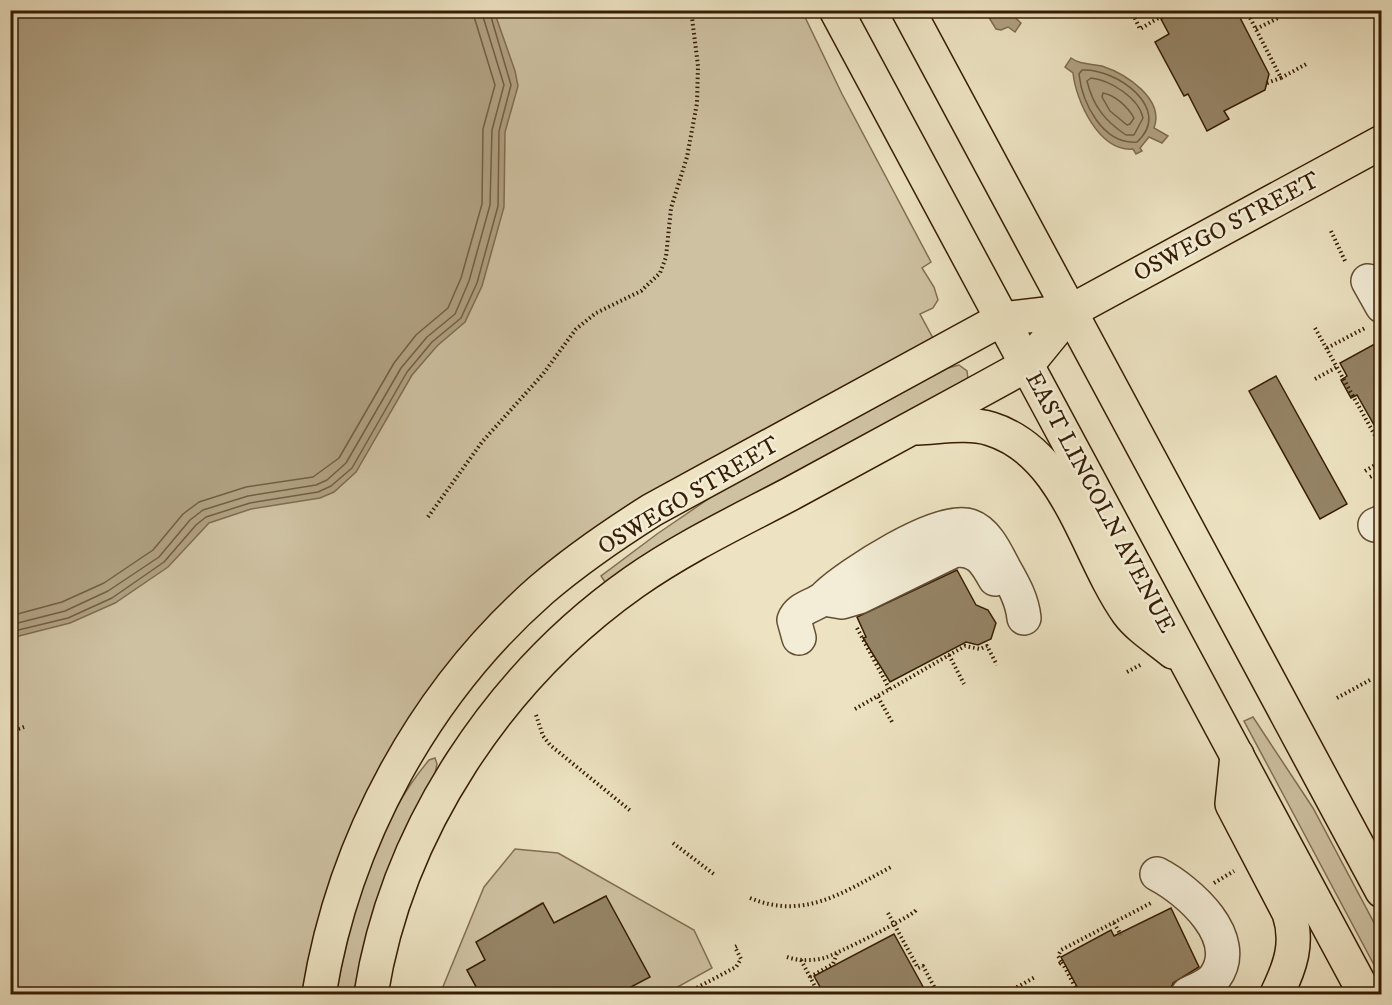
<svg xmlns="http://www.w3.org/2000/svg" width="1392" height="1005" font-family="'IM FELL DW Pica',serif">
<rect width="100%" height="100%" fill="#ede3c2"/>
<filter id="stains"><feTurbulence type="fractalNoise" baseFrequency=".00333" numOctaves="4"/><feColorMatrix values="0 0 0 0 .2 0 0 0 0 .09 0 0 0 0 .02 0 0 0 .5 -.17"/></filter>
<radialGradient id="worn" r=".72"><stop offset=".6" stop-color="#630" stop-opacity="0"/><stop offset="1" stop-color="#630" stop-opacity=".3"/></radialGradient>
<g fill="#cec1a2" stroke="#826f52" stroke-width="1.5">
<polygon points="10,11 802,11 842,94 931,262 922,268 934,287 938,300 933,308 920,314 934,340 483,628 305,994 11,994"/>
<polygon points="959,365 967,371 968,379 607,585 601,576 657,534 723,489 948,368"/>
<polygon points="1253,717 1313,808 1381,936 1381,978 1244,721"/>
<path d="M435,758L437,764L434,780L355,994H336C351,913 375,824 429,760Z"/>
<polygon points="515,849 558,853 694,930 712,968 665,994 630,994 606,896 554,923 542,903 494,931 504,950 467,970 480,994 440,994 484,887"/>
</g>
<g fill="#afa081" stroke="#7f6c4f" stroke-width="1.5">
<polygon points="10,11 494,11 515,71 518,86 505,132 504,207 482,286 465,322 437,346 412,375 356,472 334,492 320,498 251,509 209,523 168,567 115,603 70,623 11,638"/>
<polygon points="985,11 1008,11 1021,23 1015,32 1008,27 1001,30 996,29"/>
<path d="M1071,58C1081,65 1089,63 1102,66C1126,74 1165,99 1154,128L1168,136L1162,143L1149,137L1140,148L1142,151L1136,154L1133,149C1099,152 1076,101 1073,73L1065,67Z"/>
</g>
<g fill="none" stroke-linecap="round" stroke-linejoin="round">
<g stroke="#725e42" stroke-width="1.5">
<path d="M1082,70C1116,68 1174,109 1137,142C1103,145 1082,103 1079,74Z"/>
<path d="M1091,78C1110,80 1139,98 1143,118L1134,135H1126C1105,121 1093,106 1087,81Z"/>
<path d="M1103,93C1115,95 1128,107 1134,118L1130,124L1127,125L1110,111L1102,97Z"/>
<polyline points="10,616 62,602 104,583 153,550 183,514 199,502 246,487 313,477 339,458 394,363 416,335 448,308 461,278 482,204 483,129 495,85 472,10"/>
<polyline points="10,625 65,611 108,591 159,557 190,520 203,510 248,496 316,485 327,480 346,463 401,368 427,337 455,314 469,281 490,205 492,130 504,85 481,10"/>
<polyline points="10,632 68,618 112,598 164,562 196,525 206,517 250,503 318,492 331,486 352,468 407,372 432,342 461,318 477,283 498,206 499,131 511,85 489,10"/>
</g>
</g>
<g fill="#958466" stroke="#361d03" stroke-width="1.5">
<polygon points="1178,10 1236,10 1269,74 1265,90 1224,111 1229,119 1207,131 1188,94 1184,96 1155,42 1169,34 1161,19"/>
<polygon points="1382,340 1382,439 1357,395 1351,398 1341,380 1347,376 1340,363"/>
<polygon points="1276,376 1347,504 1320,519 1249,391"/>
<polygon points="957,570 976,605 988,610 996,623 991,639 978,645 966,642 890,682 863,638 866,637 857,617"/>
<polygon points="606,896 650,977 627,989 630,994 480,994 467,970 485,960 476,942 543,903 554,923"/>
<polygon points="1171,908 1199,967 1173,983 1169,994 1081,994 1061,957 1111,930 1114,936"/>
<polygon points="894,934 927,994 824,994 814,976"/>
</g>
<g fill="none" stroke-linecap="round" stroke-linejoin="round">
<defs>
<g id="minor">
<polyline points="1368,281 1382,306"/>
<polyline points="1375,525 1382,522"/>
<path d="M824,599L842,602L859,597L955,550C978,549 985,561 995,579"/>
<path d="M799,638L794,620C799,606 817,606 826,596C848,575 940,515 970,526C987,532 996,553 1004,568C1013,584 1022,599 1024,618"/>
<path d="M1157,874C1188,890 1243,938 1215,977C1209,985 1196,990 1188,994"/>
</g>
<g id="major">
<polyline points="836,10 1365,994"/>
<polyline points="908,10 1382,891"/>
<path d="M918,428C941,427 969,422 991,429C1068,453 1086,554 1128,613C1139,628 1159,640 1173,652"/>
<path d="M1237,755L1232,804L1289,913C1299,943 1290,967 1277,994"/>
<path d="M319,994C344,840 424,693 541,590C576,560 614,534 652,510L1002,319L1071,311"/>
<path d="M371,994C397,830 499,677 634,582C684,547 739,521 792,493C871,450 949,408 1027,365L1071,311L1382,142"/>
</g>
</defs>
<use href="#minor" stroke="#644e33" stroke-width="36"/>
<use href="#major" stroke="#361d03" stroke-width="36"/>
<g stroke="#361d03" stroke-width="4" stroke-dasharray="1.5 3" stroke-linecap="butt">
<polyline points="1131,10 1140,29 1172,10"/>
<polyline points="1246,10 1281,78 1308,63"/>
<polyline points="1256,29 1278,18"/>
<polyline points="1267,83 1281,78"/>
<polyline points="1331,231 1346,263"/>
<polyline points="1315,328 1382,448"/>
<polyline points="1327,348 1365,328"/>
<polyline points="1315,379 1337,367"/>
<polyline points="1375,436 1382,433"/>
<polyline points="1382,470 1376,474 1382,484"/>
<polyline points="1365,471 1382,461"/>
<polyline points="1370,477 1376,474"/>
<polyline points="428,517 482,442 543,374 576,329 596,313 641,291 660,273 666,257 671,208 687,157 697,103 698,66 691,10"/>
<polyline points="857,628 890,690"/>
<polyline points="949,655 964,684"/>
<polyline points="1127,672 1142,664"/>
<polyline points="878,697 892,722"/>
<polyline points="1337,698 1370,680"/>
<polyline points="855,709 965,646 980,649 987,646 997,665"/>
<polyline points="536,715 543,736 550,745 632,812"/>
<polyline points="10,732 24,727"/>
<polyline points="673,843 715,875"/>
<polyline points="1214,883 1234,871"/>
<path d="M750,898C805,921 845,891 893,866"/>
<polyline points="888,913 918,968 923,966 938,994"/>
<polyline points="1114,923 1121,935"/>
<path d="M787,957C799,961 812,961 824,958C835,955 913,916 916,910"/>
<polyline points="801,960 819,994"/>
<polyline points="1062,962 1079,994"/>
<polyline points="1059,964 1062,962 1058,956 1061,950 1151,903"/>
<polyline points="810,977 833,964 837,953"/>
<polyline points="685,994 736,967 741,959 735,947 739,945"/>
<polyline points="1005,994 1035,977"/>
</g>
<use href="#minor" stroke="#f3edd7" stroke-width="33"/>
<use href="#major" stroke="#ede3c2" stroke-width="33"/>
</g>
<g text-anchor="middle" stroke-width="5" stroke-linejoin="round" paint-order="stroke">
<g font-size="24" fill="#361d03" stroke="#f3edd7">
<text transform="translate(1226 226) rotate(-28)" y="8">OSWEGO STREET</text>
<text transform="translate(688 495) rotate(-31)" y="8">OSWEGO STREET</text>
<text transform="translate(1101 502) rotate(62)" y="8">EAST LINCOLN AVENUE</text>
</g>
</g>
<rect width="1392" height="1005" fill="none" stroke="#ede3c2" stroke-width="36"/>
<rect x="12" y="12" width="1368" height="981" fill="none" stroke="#361d03" stroke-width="3"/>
<rect x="18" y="18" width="1356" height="969" fill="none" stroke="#361d03" stroke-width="1.5"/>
<rect width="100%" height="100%" filter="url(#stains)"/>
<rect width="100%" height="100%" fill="url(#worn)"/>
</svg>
